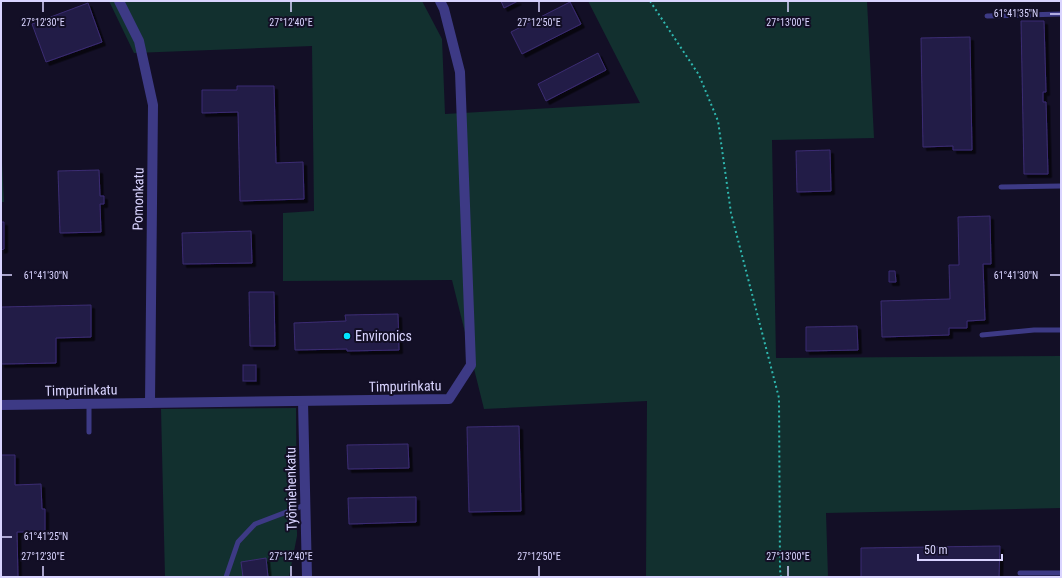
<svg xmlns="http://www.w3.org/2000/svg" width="1062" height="578" font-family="'Roboto Condensed',sans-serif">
<defs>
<filter id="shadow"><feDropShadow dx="3.5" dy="3.5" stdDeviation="0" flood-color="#0009"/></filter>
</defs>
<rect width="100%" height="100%" fill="#130f26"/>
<g fill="#12302f">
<polygon points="109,1 422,1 442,39 445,114 640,103 588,1 867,1 874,138 772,140 776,358 1061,356 1061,508 826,513 828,577 646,577 647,401 484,409 452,280 283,281 283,213 314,211 312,46 134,53"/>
<polygon points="1,142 4,202 1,202"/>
<polygon points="296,408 297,536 289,577 165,577 161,409"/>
</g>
<g fill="#241b47" stroke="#3b2d73" filter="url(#shadow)">
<polygon points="501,1 518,1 504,8"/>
<polygon points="570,2 581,24 522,54 511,32"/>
<polygon points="88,3 102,42 46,62 32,24"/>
<polygon points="1021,21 1044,21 1046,92 1043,92 1043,102 1046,102 1048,174 1024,174"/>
<polygon points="970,37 972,150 953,150 953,146 923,147 921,38"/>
<polygon points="598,53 606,70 546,101 538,84"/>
<polygon points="237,86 274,86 276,163 303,162 304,199 240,201 238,112 202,113 202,90 237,90"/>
<polygon points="830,150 831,191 797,192 796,151"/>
<polygon points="99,170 100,196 104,196 104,204 100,204 101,232 60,233 58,171"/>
<polygon points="990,216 991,264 983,264 985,320 967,321 967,328 949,328 949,335 882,337 881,301 950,299 949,265 959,265 958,217"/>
<polygon points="1,222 4,222 4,249 1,250"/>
<polygon points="251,231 252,263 183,264 182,233"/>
<polygon points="889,271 895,271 896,282 889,282"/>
<polygon points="249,292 274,292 275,346 250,346"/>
<polygon points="91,305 91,337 56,338 56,363 1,364 1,307"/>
<polygon points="398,314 399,350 347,351 347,349 295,350 294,323 346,321 345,315"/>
<polygon points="857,326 858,350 806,351 806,327"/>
<rect x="243" y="365" width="13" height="16"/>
<polygon points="519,426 521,511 469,512 467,427"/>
<polygon points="408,444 409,468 348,469 347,445"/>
<polygon points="1,455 15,455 15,485 41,484 42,509 45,509 45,532 17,532 18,577 1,577"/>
<polygon points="416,497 416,522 349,524 348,498"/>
<polygon points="1000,546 999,577 861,577 861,548"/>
<polygon points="266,558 268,577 243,577 241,562"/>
</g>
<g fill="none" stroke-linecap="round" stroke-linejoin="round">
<polyline stroke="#2fb8b0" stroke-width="2" stroke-dasharray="2 3" stroke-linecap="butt" points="650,1 699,75 718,121 731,213 779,398 780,570 781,577"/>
<g stroke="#3d3a85" stroke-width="5">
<polyline points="987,16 1061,14"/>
<polyline points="1001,187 1061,186"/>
<polyline points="982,335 1034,330 1061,330"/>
<polyline points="89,404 89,432"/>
<polyline points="1020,573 1061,573"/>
<polyline points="226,577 238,542 255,524 305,505"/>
</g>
<g stroke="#3d3a85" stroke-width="10">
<polyline points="119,1 139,41 153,105 150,403"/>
<polyline points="303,401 307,577"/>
<polyline points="1,405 449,399 471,365 460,72 444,9 440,1"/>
</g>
</g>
<path fill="none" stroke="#d9d4ff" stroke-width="1.5" d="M43,2V12M291,2V12M539,2V12M788,2V12M1050,14H1060M2,275H12M1050,275H1060M2,537H12M43,566V576M291,566V576M539,566V576M788,566V576"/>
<circle fill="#00e5ff" stroke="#130f26" stroke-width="1.5" cx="347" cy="336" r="4"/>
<g text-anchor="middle" stroke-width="4" stroke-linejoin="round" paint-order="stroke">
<g font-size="14" fill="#d9d4ff" stroke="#130f26">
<text transform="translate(138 199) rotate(-89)" y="5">Pomonkatu</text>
<text transform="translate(405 386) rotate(-1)" y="5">Timpurinkatu</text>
<text transform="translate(81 390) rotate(-1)" y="5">Timpurinkatu</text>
<text transform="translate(291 489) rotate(-91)" y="5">Työmiehenkatu</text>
</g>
<g font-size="14" fill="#d9d4ff" stroke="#130f26" text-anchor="start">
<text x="355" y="341">Environics</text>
</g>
</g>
<g font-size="10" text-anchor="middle" fill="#d9d4ff" stroke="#130f26" stroke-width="4" stroke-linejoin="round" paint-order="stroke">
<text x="1016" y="17">61°41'35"N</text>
<text x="43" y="26">27°12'30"E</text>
<text x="291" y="26">27°12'40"E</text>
<text x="539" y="26">27°12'50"E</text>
<text x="788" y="26">27°13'00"E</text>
<text x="46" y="279">61°41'30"N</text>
<text x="1016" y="279">61°41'30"N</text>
<text x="46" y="540">61°41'25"N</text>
<text x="43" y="560">27°12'30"E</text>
<text x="291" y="560">27°12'40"E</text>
<text x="539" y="560">27°12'50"E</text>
<text x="788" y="560">27°13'00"E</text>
</g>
<rect width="1062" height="578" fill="none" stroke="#d9d4ff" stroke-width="4"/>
<path d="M918 554v6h84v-6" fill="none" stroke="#d9d4ff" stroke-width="2"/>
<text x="924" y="554" font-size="12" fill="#d9d4ff" stroke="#130f26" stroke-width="3" paint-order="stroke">50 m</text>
</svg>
